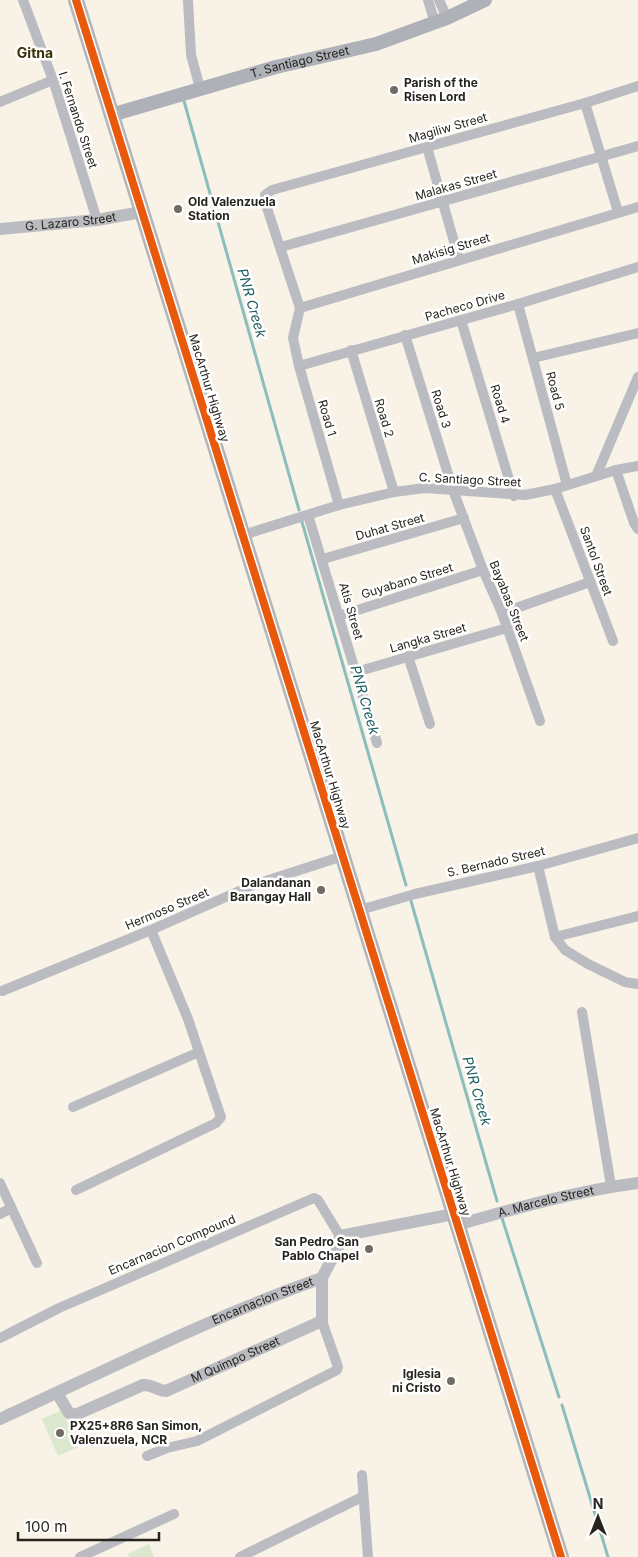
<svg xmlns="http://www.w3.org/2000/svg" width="638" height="1557" font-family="Inter,sans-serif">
<rect width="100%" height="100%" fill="#f8f2e7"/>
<g fill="#dbe8ce">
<polygon points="62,1410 78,1447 58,1456 42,1419"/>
<polygon points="149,1544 154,1557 129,1557 128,1554"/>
</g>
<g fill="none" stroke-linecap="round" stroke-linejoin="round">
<g stroke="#8cbebc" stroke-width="3">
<polyline points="184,101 299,510"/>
<polyline points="302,522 406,885"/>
<polyline points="411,901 497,1201"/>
<polyline points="502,1218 559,1397"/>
<polyline points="562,1405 608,1557"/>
</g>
<g stroke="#babcc1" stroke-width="10">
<polyline points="23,0 53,80 97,220"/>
<polyline points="188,0 191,55 200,88"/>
<polyline points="428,0 435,23"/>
<polyline points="439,0 447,18"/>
<polyline points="0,102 53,80"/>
<polyline points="585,103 618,212"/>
<polyline points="427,147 459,259"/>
<polyline points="281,247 638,146"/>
<polyline points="518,304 567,485"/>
<polyline points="300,308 265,202 265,195 272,190 585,103 638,86"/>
<polyline points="300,308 638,207"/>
<polyline points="300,308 293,338 299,366 339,505"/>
<polyline points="461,320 514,496"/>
<polyline points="405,335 453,490 483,570 502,613 540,721"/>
<polyline points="351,350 394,492"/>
<polyline points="533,358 638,333"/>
<polyline points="299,366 518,304 638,267"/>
<polyline points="616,470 634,523 638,529"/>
<polyline points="596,476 638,377"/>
<polyline points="555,489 613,641"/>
<polyline points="308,515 377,743"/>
<polyline points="243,535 339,505 394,492 425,488 525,495 555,489 616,470 638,466"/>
<polyline points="323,559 464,518"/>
<polyline points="502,613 590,582"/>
<polyline points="339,616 483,570"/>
<polyline points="408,656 430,724"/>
<polyline points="356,672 507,628"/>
<polyline points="538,866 555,937 565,950 588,964 625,982 638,984"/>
<polyline points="360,910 415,894 538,866 638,838"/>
<polyline points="555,937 638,916"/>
<polyline points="2,991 151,930 253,885 343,856"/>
<polyline points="582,1012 611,1186"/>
<polyline points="73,1107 199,1052"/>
<polyline points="0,1183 37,1263"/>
<polyline points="76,1190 216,1123 221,1117 188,1019 151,930"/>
<polyline points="0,1214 11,1208"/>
<polyline points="0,1338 59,1308 314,1198 318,1200 340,1236"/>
<polyline points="147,1456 167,1448 197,1441 337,1370 338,1367 322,1321"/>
<polyline points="362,1475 368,1557"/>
<polyline points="80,1557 174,1514"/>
<polyline points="240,1557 362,1497"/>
</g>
<g stroke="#babcc1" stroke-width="12">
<path id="s1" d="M0,229L97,220L142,212"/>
<path id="s2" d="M457,1225C516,1208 577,1191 638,1183"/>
<path id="s3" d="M57,1393L69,1413L75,1415L143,1385C152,1384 158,1391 166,1391L322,1321V1278"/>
<path id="s4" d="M0,1419C107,1370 211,1317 322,1278L338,1247L340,1236L454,1214"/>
</g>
<path stroke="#aeb1b7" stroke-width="14" id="s5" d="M111,115L276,67L376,44L447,18L485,0"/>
<polyline stroke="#b4b5b8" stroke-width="16" points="76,0 561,1557"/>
<defs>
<polyline id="cycleway" points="76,0 561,1557"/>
</defs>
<use href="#cycleway" stroke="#fff" stroke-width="11"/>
<use href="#cycleway" stroke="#e8590c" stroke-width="8"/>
</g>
<g fill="#706c64" stroke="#fff" stroke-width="2">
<circle cx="394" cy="90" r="5"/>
<circle cx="178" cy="209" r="5"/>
<circle cx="321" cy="890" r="5"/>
<circle cx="369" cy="1249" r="5"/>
<circle cx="451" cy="1381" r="5"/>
<circle cx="60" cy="1433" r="5"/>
</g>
<g text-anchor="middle" stroke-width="5" stroke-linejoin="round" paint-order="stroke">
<g font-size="12" fill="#27241d" stroke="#fff">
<text dy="4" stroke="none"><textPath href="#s5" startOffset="196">T. Santiago Street</textPath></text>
<text transform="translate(78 120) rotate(72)" y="4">I. Fernando Street</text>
<text transform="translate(448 128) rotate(-16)" y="4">Magiliw Street</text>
<text transform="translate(456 185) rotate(-16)" y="4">Malakas Street</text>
<text dy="4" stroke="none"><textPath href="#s1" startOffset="71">G. Lazaro Street</textPath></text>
<text transform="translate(451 249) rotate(-17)" y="4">Makisig Street</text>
<text transform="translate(465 306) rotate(-16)" y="4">Pacheco Drive</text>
<text transform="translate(209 388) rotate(73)" y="4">MacArthur Highway</text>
<text transform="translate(555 391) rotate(75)" y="4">Road 5</text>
<text transform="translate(500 404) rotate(73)" y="4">Road 4</text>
<text transform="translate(441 409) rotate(73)" y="4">Road 3</text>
<text transform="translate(327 418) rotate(74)" y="4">Road 1</text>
<text transform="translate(384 418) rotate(73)" y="4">Road 2</text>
<text transform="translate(470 480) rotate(3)" y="4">C. Santiago Street</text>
<text transform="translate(390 527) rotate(-16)" y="4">Duhat Street</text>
<text transform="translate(596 561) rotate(70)" y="4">Santol Street</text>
<text transform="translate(407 581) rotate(-17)" y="4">Guyabano Street</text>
<text transform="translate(509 601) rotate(68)" y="4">Bayabas Street</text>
<text transform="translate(351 611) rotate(74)" y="4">Atis Street</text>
<text transform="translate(428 638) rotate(-16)" y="4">Langka Street</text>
<text transform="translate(330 775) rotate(73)" y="4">MacArthur Highway</text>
<text transform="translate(496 862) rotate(-13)" y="4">S. Bernado Street</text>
<text transform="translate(167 909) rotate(-23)" y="4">Hermoso Street</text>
<text transform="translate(450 1162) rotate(73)" y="4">MacArthur Highway</text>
<text dy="4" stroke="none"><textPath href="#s2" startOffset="92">A. Marcelo Street</textPath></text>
<text transform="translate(172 1245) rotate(-23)" y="4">Encarnacion Compound</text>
<text dy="4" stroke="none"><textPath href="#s4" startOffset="288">Encarnacion Street</textPath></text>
<text dy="4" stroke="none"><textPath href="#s3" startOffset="204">M Quimpo Street</textPath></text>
</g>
<g font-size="12" font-weight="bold" fill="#27241d" stroke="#fff" text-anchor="start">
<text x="404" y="87">Parish of the<tspan x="404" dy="14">Risen Lord</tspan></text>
<text x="188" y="206">Old Valenzuela<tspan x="188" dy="14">Station</tspan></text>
<text x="311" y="887" text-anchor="end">Dalandanan<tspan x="311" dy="14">Barangay Hall</tspan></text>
<text x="359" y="1246" text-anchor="end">San Pedro San<tspan x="359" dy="14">Pablo Chapel</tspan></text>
<text x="441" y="1378" text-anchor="end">Iglesia<tspan x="441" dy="14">ni Cristo</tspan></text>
<text x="70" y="1430">PX25+8R6 San Simon,<tspan x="70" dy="14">Valenzuela, NCR</tspan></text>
</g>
<g font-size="14" font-weight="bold" fill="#3b2f03" stroke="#fff">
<text x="35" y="58">Gitna</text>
</g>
<g font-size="14" font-style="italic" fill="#1e5c5e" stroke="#fff">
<text transform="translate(252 303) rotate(74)" y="5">PNR Creek</text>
<text transform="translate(365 700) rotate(74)" y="5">PNR Creek</text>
<text transform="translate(477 1091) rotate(74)" y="5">PNR Creek</text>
</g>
</g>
<g transform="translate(598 1517)" stroke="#ffffff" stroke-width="4" paint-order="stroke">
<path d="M0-4L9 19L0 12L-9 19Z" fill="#27241d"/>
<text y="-8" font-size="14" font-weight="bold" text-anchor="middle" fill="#27241d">N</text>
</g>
<path d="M18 1532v8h141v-8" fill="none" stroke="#27241d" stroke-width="2.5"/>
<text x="25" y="1532" font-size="15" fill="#27241d" stroke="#ffffff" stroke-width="4" paint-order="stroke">100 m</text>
</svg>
